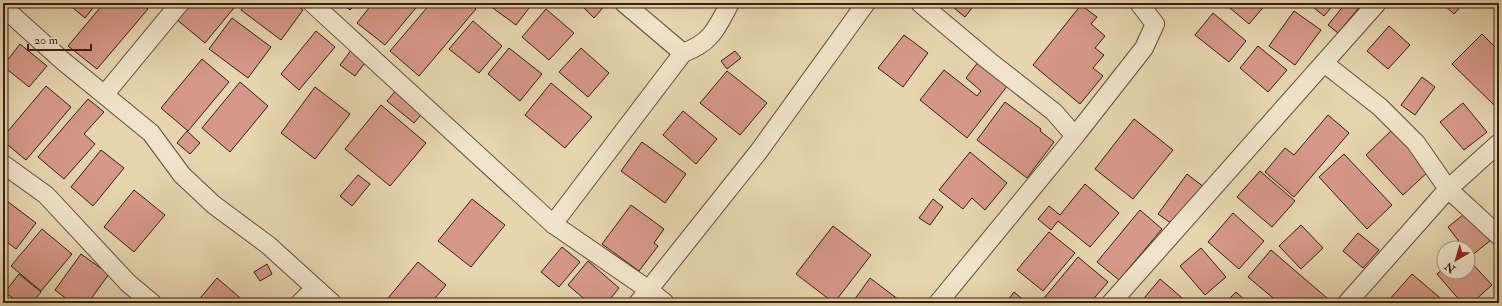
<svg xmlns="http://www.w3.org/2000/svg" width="1502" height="306" font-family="'IM FELL Double Pica',serif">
<rect width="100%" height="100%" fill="#e6d5af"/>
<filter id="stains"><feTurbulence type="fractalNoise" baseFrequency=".005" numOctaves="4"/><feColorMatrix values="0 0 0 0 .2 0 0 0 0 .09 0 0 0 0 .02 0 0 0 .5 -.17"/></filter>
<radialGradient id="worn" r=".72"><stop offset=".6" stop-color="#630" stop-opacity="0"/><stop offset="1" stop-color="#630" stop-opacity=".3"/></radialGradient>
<g fill="#d69989" stroke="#371e13">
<polygon points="67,3 97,3 85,18"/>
<polygon points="104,3 141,3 148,9 97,69 68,46"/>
<polygon points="190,3 238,3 205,43 176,19"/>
<polygon points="246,3 293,3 303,10 281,40 241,10"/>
<polygon points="341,3 356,3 350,10"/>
<polygon points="373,3 420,3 385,45 357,23"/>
<polygon points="431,3 470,3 476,9 419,76 390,51"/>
<polygon points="486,3 533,3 516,25"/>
<polygon points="582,3 607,3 594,18 581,5"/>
<polygon points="948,3 976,3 965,17"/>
<polygon points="1224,3 1267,3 1249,24"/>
<polygon points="1308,3 1335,3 1324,16"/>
<polygon points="1346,3 1362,4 1338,33 1328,25"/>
<polygon points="1442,3 1464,3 1454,14"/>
<polygon points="1081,5 1097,17 1091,24 1105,36 1095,48 1104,55 1093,68 1103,76 1080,104 1033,65"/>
<polygon points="546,9 574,33 549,60 522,37"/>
<polygon points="1294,11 1321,30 1295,65 1269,46"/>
<polygon points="1213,13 1246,41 1229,62 1195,35"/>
<polygon points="232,18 271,47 248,78 209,49"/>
<polygon points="473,21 502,46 479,73 449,49"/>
<polygon points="1389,26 1410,45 1388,69 1367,51"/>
<polygon points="316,31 335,47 299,90 281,74"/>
<polygon points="1482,34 1499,51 1499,103 1496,107 1452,64"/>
<polygon points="904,35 928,53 903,87 878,68"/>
<polygon points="20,44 47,66 29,87 3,66"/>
<polygon points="1258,46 1287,70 1268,92 1240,68"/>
<polygon points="509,48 542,74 520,101 488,74"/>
<polygon points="581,48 609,73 588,97 559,72"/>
<polygon points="352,49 367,60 355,76 340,65"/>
<polygon points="735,51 741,58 727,69 721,61"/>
<polygon points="202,59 229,82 188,131 161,108"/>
<polygon points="979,61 1008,85 967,138 920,100 944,70 977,96 981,91 966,78"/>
<polygon points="727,71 767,103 740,135 700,103"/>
<polygon points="1422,77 1435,87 1415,115 1401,105"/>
<polygon points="240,82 268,106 230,152 202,128"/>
<polygon points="551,83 592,117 565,148 525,115"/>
<polygon points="46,86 71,107 26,160 3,141 3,137"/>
<polygon points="315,87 350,114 315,159 281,133"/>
<polygon points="398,88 425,110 414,123 387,101"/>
<polygon points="88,99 104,112 84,134 95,144 64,179 38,157"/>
<polygon points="1005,102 1041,129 1040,131 1054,142 1027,178 977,140"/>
<polygon points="1463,103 1487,132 1464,150 1440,122"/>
<polygon points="381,105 426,143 390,186 345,149"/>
<polygon points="683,111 717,139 696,164 663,135"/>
<polygon points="1328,115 1349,133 1294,197 1265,172 1285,148 1294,155"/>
<polygon points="1134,119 1173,150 1133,199 1095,169"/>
<polygon points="1393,129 1431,169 1403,195 1366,155"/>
<polygon points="187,131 200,143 190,154 177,143"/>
<polygon points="642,142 686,174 665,203 621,171"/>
<polygon points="101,150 124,168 93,206 71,187"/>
<polygon points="970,152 1007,183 985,210 972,198 963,209 939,190"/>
<polygon points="1344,154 1392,205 1367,229 1319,177"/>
<polygon points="1260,171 1295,201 1272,227 1237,197"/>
<polygon points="1187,174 1204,187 1175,226 1158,214"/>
<polygon points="358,175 370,184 352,206 340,196"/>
<polygon points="1085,184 1119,213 1090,247 1058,221 1051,230 1038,219 1049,206 1060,215"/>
<polygon points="134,190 165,215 134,252 104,227"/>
<polygon points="3,198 36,223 16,249 3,239"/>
<polygon points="472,199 505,225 471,267 438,241"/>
<polygon points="933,199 943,207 930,225 919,218"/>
<polygon points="631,205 664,229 654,243 658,246 639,271 602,244"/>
<polygon points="1140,210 1162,229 1119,280 1097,262"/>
<polygon points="1468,211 1491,240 1471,256 1468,253 1468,248 1464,248 1448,227"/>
<polygon points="1233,213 1264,241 1239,269 1208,242"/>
<polygon points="1301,225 1323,248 1301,269 1279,246"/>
<polygon points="833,226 871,255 834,303 796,274"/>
<polygon points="42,229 72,254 41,291 11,266"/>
<polygon points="1049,232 1075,253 1043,291 1017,270"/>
<polygon points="1358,233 1379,250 1363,268 1343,251"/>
<polygon points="562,247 580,262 559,287 541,272"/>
<polygon points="1201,248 1226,277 1205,295 1180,266"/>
<polygon points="1271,250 1327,298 1323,303 1279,303 1248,277"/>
<polygon points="81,254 109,274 88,303 72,303 55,290"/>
<polygon points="1078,257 1108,282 1090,303 1040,303"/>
<polygon points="1468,259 1492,285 1472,303 1462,303 1437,274 1444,268 1444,272 1468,272"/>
<polygon points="588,261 619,288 607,303 589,303 568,285"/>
<polygon points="418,262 446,285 431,303 384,303"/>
<polygon points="267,264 272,274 260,281 254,272"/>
<polygon points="19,274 41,292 32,303 19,303 5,292"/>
<polygon points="1412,274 1446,303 1392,303 1389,300"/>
<polygon points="217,278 246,303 196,303"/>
<polygon points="870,278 903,303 852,303"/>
<polygon points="1160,279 1188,303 1140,303"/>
<polygon points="1014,292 1027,303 1006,303"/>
<polygon points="1236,292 1246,301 1244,303 1225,303"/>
</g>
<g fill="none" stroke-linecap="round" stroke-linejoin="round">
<defs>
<g id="minor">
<polyline points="312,3 553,224 649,290 665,303"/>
<polyline points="624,3 683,53"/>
<polyline points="920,3 989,61 1054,112 1075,136 938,303"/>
<polyline points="3,7 63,61 151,133 182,175 214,205 268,245 332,303"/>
<polyline points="1324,63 1380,107 1416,143 1448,189 1499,236"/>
<polyline points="105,94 180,3"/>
<polyline points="1075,136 1144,48 1155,24 1139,3"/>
<polyline points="3,164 46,195 128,283 152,303"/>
<path d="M553,224L683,53C712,42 716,29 730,3"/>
<polyline points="300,303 315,288"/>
<polyline points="638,303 759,151 866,3"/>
<polyline points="1111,303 1377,3"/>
<polyline points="1347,303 1448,189 1499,143"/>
</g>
</defs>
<use href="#minor" stroke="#634c3a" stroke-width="20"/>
<use href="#minor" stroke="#efe4cb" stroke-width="18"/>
</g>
<rect width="1502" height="306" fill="none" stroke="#e6d5af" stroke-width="16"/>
<rect x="4" y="4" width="1494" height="298" fill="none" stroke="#371e13" stroke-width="2"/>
<rect x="8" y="8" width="1486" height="290" fill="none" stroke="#371e13"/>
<g transform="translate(1456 260) rotate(218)"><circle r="19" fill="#efe4cb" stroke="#a59581"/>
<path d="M0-3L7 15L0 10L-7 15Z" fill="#8f2418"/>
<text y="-6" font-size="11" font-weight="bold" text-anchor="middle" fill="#371e13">N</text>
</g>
<path d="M28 44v6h63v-6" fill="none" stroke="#371e13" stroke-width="2"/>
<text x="34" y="44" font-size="12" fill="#371e13" stroke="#efe4cb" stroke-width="3" paint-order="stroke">20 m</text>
<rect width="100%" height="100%" filter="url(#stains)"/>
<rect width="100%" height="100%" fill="url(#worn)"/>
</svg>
